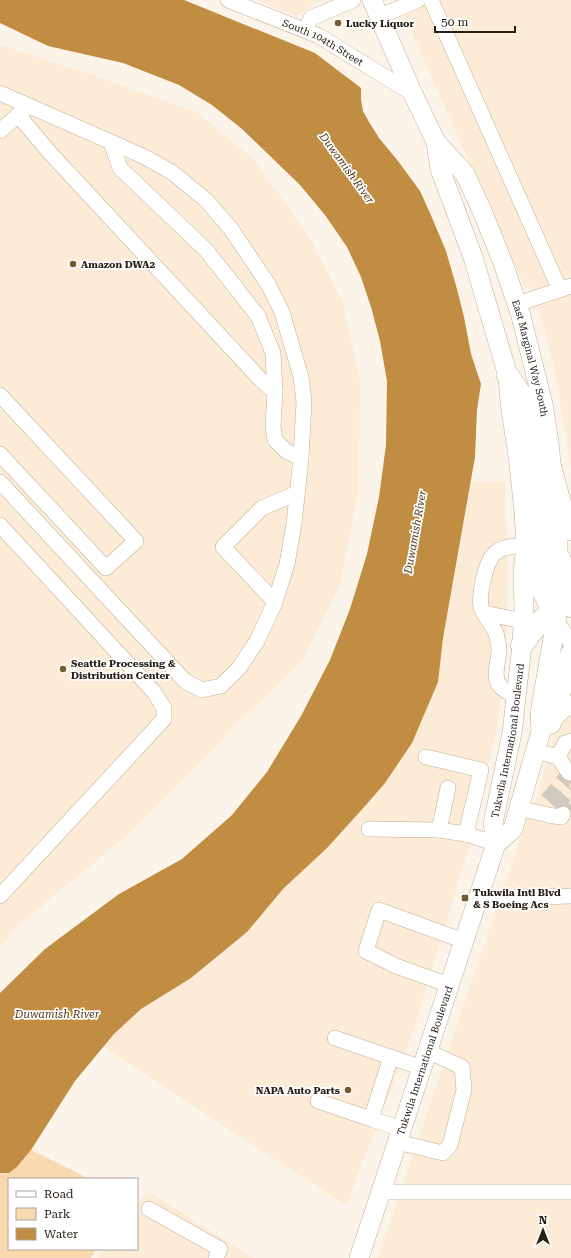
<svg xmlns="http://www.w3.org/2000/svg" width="571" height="1258" font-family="'Roboto Serif',serif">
<rect width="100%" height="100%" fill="#fdf4e9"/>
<g fill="#fcecd7">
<polygon points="255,0 325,0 315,4 296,16"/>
<polygon points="397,0 571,0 571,468 556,377 546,335 530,286 525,288"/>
<polygon points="0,44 8,47 111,81 198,113 255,160 311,240 344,305 360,382 359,488 341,583 303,659 238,723 129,834 21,923 0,946"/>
<polygon points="505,481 508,575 506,663 497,728 469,849 410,1040 346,1206 103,1047 114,1034 141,1009 191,978 247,932 283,889 327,848 366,805 385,783 412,743 438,682 443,638 471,482"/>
<polygon points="571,716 571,1258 378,1258 519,842 538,793 557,725 562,717"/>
<polygon points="147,1191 254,1258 98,1258 104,1249 137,1249 137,1205"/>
</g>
<path fill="#fad9af" d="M31,1150L90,1179H9V1249H96L91,1258H0V1173C15,1176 23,1160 31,1150Z"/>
<polygon fill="#c08d42" points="0,0 184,0 315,53 361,88 361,100 363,111 369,122 379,138 398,161 420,191 430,213 446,251 457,289 464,317 471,354 481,384 477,410 475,457 443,638 438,682 412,743 385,783 366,805 327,848 283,889 247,932 191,978 141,1009 114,1034 75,1081 31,1150 17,1167 9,1173 0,1173 0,993 45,949 119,894 182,859 232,815 267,772 301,716 330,660 350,609 367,554 379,497 386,445 387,381 380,341 371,307 361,277 347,247 325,215 300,185 242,129 212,105 179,85 123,63 48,46 0,23"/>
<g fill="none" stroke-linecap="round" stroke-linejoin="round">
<g stroke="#d2cabf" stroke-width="15" stroke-dasharray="15 8" stroke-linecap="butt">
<polyline points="547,800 568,775"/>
<polyline points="555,807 571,788"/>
<polyline points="563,814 571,805"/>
</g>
<defs>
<g id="minor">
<path id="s1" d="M228,0L319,36L413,94"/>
<polyline points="431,0 560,290"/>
<polyline points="379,17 418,0"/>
<polyline points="305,30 311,18 353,0"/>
<polyline points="0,93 145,157 173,173 206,200 231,229 268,284 282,312 301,377 304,402 301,458 294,524 287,564 275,602 257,641 239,668 221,686 202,690 185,681 0,482"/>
<polyline points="18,115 51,154 261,380 275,392"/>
<polyline points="0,131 25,109"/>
<polyline points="111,142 120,168 206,250 258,316 273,353 275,392 273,427 275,440 286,451 301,458"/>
<polyline points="517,304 571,286"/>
<polyline points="0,395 136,541 106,568 0,454"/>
<polyline points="0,525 154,692 164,708 164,719 0,896"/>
<polyline points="563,558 571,592"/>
<polyline points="275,602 223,547 262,508 297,493"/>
<polyline points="484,613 523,621"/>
<path d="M516,697C511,694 505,691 501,687C492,678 498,663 499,652C499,647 498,641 497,637C495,626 484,618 481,607C479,595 485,563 494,554C502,546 515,546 526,546L535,584L550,611L571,643"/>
<polyline points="535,751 558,757 569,773"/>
<polyline points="426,757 481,770 466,834"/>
<polyline points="558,757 565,743 571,741"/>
<polyline points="448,788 439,830 466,834 496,844"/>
<polyline points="519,808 548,815 561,817 563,814"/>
<polyline points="369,829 439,830"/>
<polyline points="478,899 571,896"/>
<polyline points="449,985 396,966 366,951 379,910 464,941"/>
<polyline points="335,1038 422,1068"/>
<polyline points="391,1057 371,1119 402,1129"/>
<polyline points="318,1101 371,1119"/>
<polyline points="397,1142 443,1153 450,1145 464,1090 462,1067 427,1051"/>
<polyline points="381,1192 571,1192"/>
<polyline points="149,1209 220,1249 216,1258"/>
</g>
<g id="major">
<path id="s2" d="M372,0L413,94L436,142L465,174L483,213L503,263L521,316L543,404L549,442L558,539V605L556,621L540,713L541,731L513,829L496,844"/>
<polyline points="548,724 562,709 571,705"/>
<path id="s3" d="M359,1258L496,844L493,823L512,733L522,645L524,608L523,573L526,546L524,512L519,463L510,402L508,376L473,257L440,169L436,142"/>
</g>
<g id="highway">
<polyline points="508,376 525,401 530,425 535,463 544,556 548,573 552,586 558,595 564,602 571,606"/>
<polyline points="550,466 562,511 571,529"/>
<path d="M522,645C535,625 550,610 571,597"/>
<polyline points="550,723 571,655"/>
</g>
</defs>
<use href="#minor" stroke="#c2ad92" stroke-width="16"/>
<use href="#major" stroke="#c2ad92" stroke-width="20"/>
<use href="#highway" stroke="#c2ad92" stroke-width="23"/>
<use href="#minor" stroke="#fff" stroke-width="15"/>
<use href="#major" stroke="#fff" stroke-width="19"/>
<use href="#highway" stroke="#fff" stroke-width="22"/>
</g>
<g fill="#785a2f" stroke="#fff" stroke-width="1.5">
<circle cx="338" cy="23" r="4"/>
<circle cx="73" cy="264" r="4"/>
<circle cx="63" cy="669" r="4"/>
<rect x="461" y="894" width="8" height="8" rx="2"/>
<circle cx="348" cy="1090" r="4"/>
</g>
<g text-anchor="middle" stroke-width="3.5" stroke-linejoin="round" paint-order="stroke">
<g font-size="10" font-weight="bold" fill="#282016" stroke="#fff" text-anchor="start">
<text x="346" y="27">Lucky Liquor</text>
<text x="81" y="268">Amazon DWA2</text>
<text x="71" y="667">Seattle Processing &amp;<tspan x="71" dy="12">Distribution Center</tspan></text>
<text x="473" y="896">Tukwila Intl Blvd<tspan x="473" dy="12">&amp; S Boeing Acs</tspan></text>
<text x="340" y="1094" text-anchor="end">NAPA Auto Parts</text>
</g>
<g font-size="10" fill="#282016" stroke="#fff">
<text dy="4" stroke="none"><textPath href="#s1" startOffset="104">South 104th Street</textPath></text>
<text dy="4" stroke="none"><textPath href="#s2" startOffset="395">East Marginal Way South</textPath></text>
<text dy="4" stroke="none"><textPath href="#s3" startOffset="541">Tukwila International Boulevard</textPath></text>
<text dy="4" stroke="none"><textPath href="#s3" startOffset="208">Tukwila International Boulevard</textPath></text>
</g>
<g font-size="11" font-style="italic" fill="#50391a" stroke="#fff">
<text transform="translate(347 168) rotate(54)" y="4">Duwamish River</text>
<text transform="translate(415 532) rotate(-80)" y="4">Duwamish River</text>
<text x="57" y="1018">Duwamish River</text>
</g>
</g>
<rect x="8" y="1178" width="130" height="72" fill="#ffffff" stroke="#a9a6a2"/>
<rect x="16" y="1191" width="20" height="6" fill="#ffffff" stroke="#a9a6a2"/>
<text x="44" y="1198" font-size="12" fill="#282016">Road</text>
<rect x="16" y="1208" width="20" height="12" fill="#fad9af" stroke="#a9a6a2"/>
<text x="44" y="1218" font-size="12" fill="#282016">Park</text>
<rect x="16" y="1228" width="20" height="12" fill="#c08d42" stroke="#a9a6a2"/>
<text x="44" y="1238" font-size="12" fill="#282016">Water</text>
<g transform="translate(543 1230)" stroke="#ffffff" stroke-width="3" paint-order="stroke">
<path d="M0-3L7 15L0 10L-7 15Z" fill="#282016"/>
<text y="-6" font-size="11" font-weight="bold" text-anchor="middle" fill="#282016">N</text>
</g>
<path d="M435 26v6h80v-6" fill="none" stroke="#282016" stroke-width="2"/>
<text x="441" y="26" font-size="12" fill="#282016" stroke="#ffffff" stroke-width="3" paint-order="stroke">50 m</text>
</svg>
